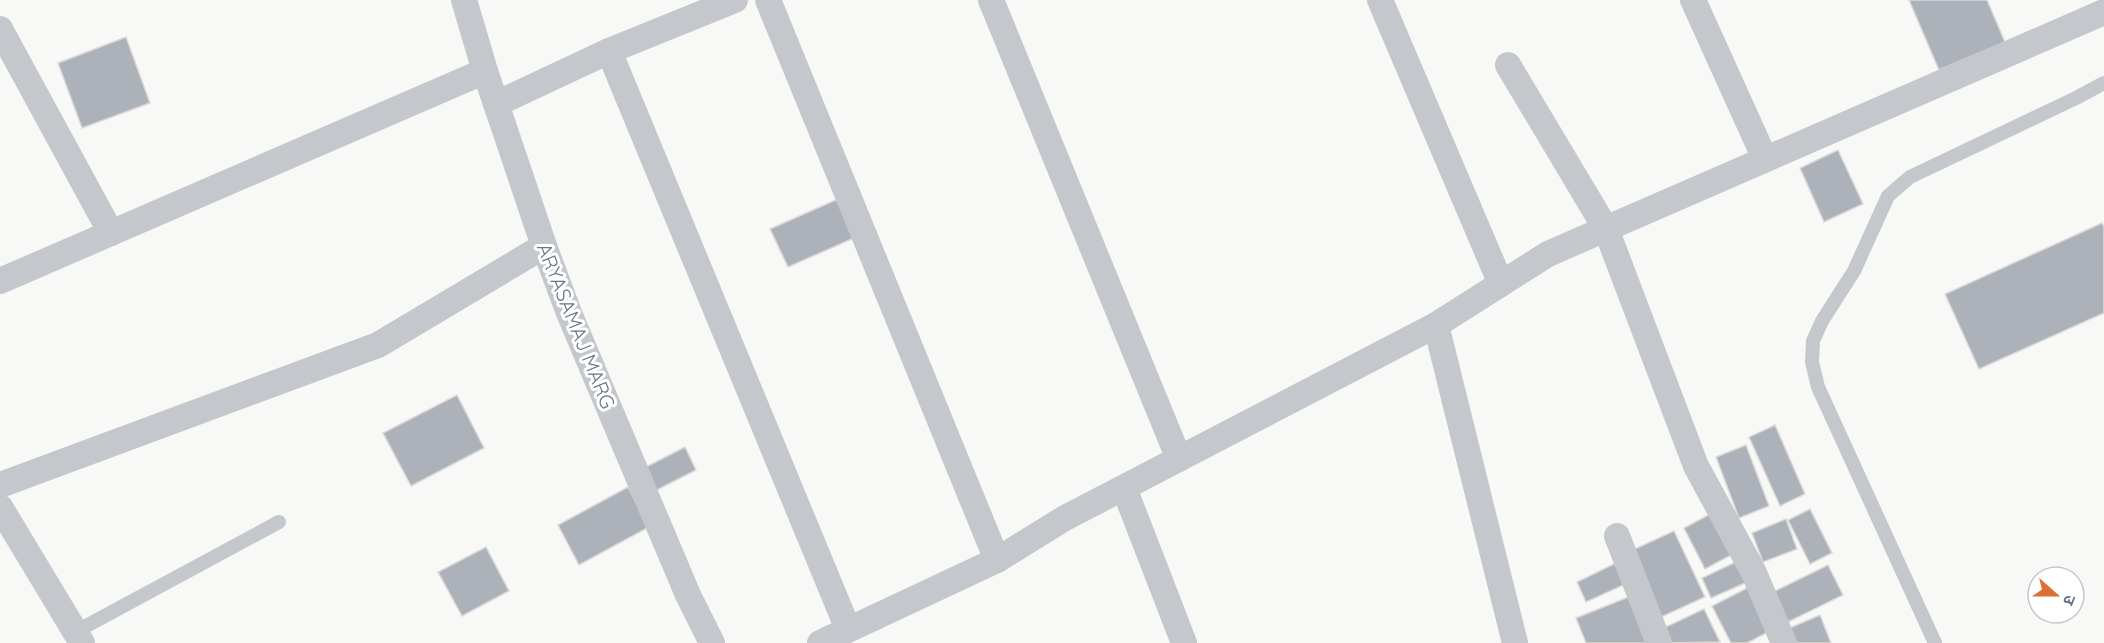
<svg xmlns="http://www.w3.org/2000/svg" width="2104" height="643" font-family="Quicksand,'Noto Sans Devanagari',sans-serif">
<rect width="100%" height="100%" fill="#f8f9f6"/>
<g fill="#adb2ba" stroke="#dadad8" stroke-width="1.5">
<polygon points="1909,0 1987,0 2005,42 1939,70"/>
<polygon points="126,37 150,103 82,128 58,63"/>
<polygon points="1838,150 1863,204 1824,222 1800,168"/>
<polygon points="838,199 854,238 788,267 770,229"/>
<polygon points="2102,223 2104,227 2104,313 1979,369 1945,294"/>
<polygon points="457,395 484,448 411,486 383,433"/>
<polygon points="1775,425 1805,494 1780,506 1749,437"/>
<polygon points="1746,445 1769,506 1739,518 1716,457"/>
<polygon points="685,447 696,470 651,493 640,470"/>
<polygon points="628,487 649,527 579,565 558,525"/>
<polygon points="1810,509 1832,553 1810,564 1788,520"/>
<polygon points="1714,512 1735,553 1705,569 1684,528"/>
<polygon points="1786,519 1797,549 1763,562 1752,533"/>
<polygon points="1674,531 1705,597 1659,618 1628,552"/>
<polygon points="486,547 509,591 462,616 438,572"/>
<polygon points="1742,559 1752,580 1711,598 1702,578"/>
<polygon points="1618,562 1628,583 1586,602 1577,582"/>
<polygon points="1828,565 1843,595 1786,623 1771,593"/>
<polygon points="1751,586 1772,630 1747,643 1731,643 1712,606"/>
<polygon points="1636,594 1654,639 1645,643 1586,643 1576,618"/>
<polygon points="1704,609 1720,642 1665,643 1659,630"/>
<polygon points="1820,615 1831,643 1790,643 1785,630"/>
</g>
<g fill="none" stroke-linecap="round" stroke-linejoin="round">
<g stroke="#c4c7cb" stroke-width="14">
<polyline points="75,632 279,522"/>
<polyline points="1935,643 1818,387 1812,362 1813,341 1822,321 1854,271 1888,196 1910,177 2076,98 2104,83"/>
</g>
<g stroke="#c4c7cb" stroke-width="26">
<polyline points="464,0 485,71 544,246 569,313 688,595 712,643"/>
<polyline points="768,0 997,560"/>
<polyline points="991,0 1179,459"/>
<polyline points="1380,0 1501,284"/>
<polyline points="1693,0 1765,159"/>
<polyline points="0,29 111,233"/>
<polyline points="609,51 848,629"/>
<polyline points="1508,65 1606,229 1696,466 1754,573 1784,643"/>
<polyline points="496,104 609,51 735,0"/>
<polyline points="0,281 485,71"/>
<polyline points="1436,325 1515,643"/>
<polyline points="0,485 378,345 544,246"/>
<polyline points="1124,488 1184,643"/>
<polyline points="0,507 82,643"/>
<polyline points="1617,536 1659,643"/>
<polyline points="820,643 997,560 1065,518 1436,325 1548,254 2104,12"/>
</g>
</g>
<g text-anchor="middle" stroke-width="6" stroke-linejoin="round" paint-order="stroke">
<g font-size="20" fill="#697586" stroke="#fff">
<text transform="translate(576 326) rotate(68)" y="7">ARYASAMAJ MARG</text>
</g>
</g>
<g transform="translate(2056 595) rotate(111)"><circle r="28" fill="#ffffff" stroke="#c3c8cf" stroke-width="1.5"/>
<path d="M0-4.5L10 22L0 15L-10 22Z" fill="#dd7132"/>
<text y="-9" font-size="16" font-weight="bold" text-anchor="middle" fill="#697586">उ</text>
</g>
</svg>
